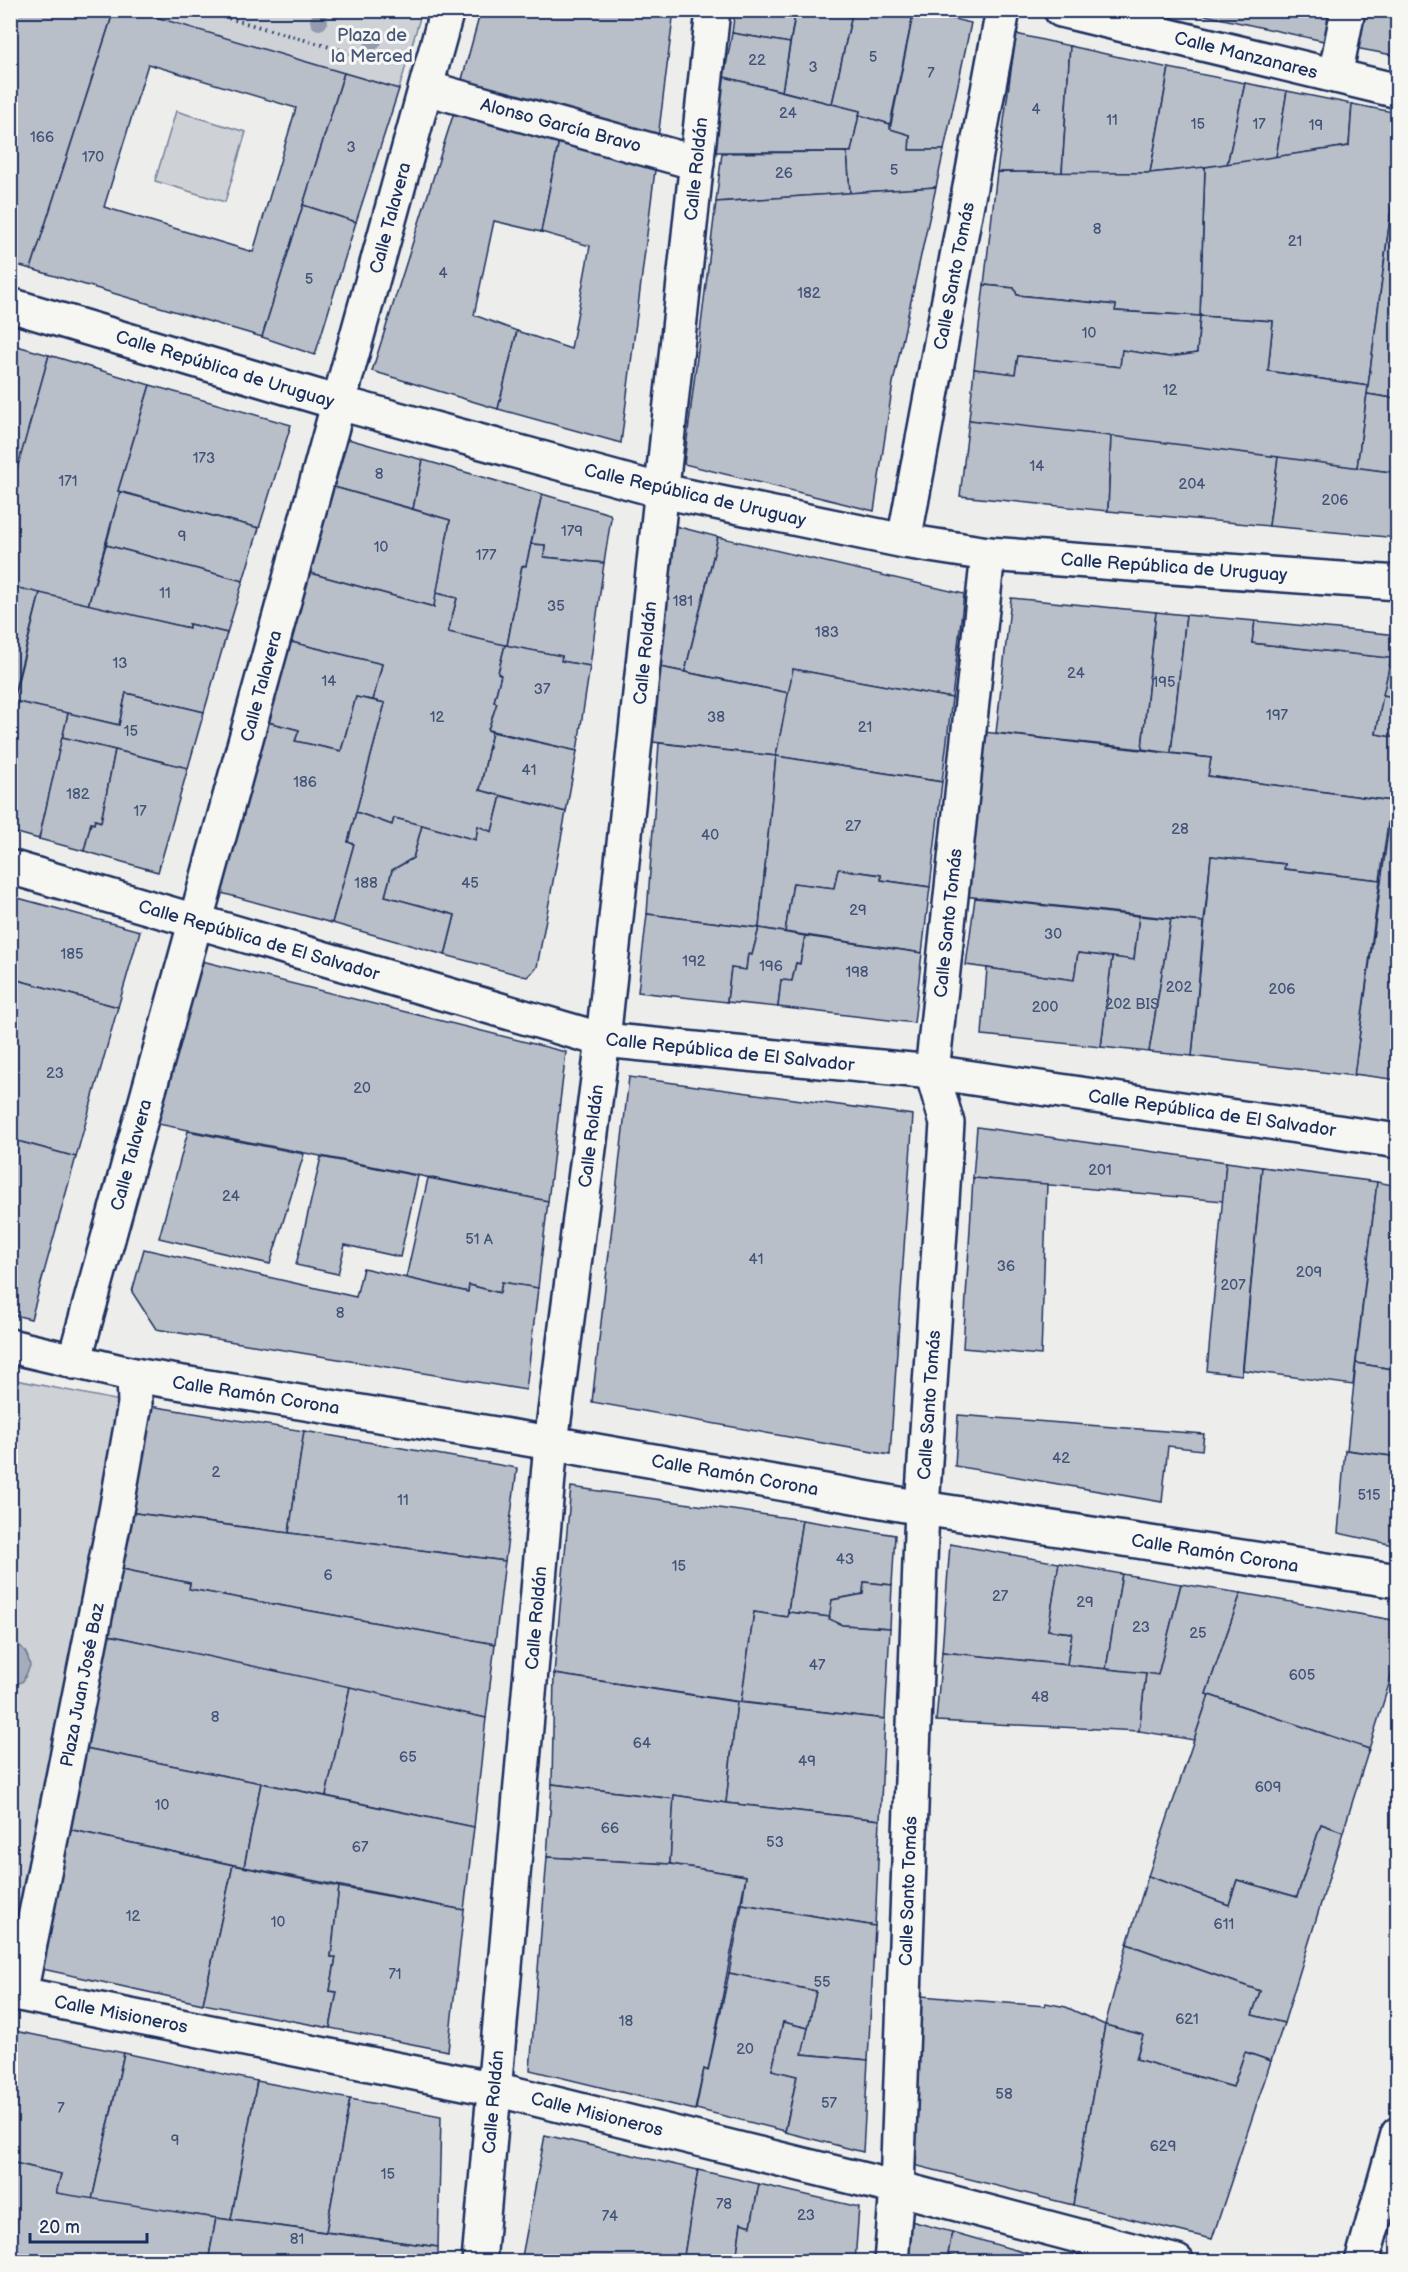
<svg xmlns="http://www.w3.org/2000/svg" width="1408" height="2272" font-family="'Balsamiq Sans',sans-serif">
<rect width="100%" height="100%" fill="#edeeec"/>
<filter id="ink" filterUnits="userSpaceOnUse"><feTurbulence type="fractalNoise" baseFrequency=".0167" numOctaves="2"/><feDisplacementMap in="SourceGraphic" scale="12" xChannelSelector="R" yChannelSelector="G"/><feConvolveMatrix kernelMatrix="1 2 1 2 8 2 1 2 1" color-interpolation-filters="sRGB"/></filter>
<g filter="url(#ink)">
<g fill="#ced2d7" stroke="#74809a" stroke-width="1.5">
<polygon points="132,11 422,11 399,89"/>
<polygon points="176,111 246,132 225,202 155,181"/>
<polygon points="11,1379 135,1404 11,1976"/>
</g>
<path fill="#a5acbc" stroke="#6e7a96" stroke-width="1.5" d="M11,1641C23,1646 28,1653 30,1666L23,1681L11,1688Z"/>
<g fill="#b9bfc8" stroke="#1b2f5e" stroke-width="1.5" fill-rule="evenodd">
<polygon points="10,10 114,10 31,269 10,263"/>
<path d="M114,10H132L344,73L262,337L31,269ZM148,64L296,108L253,252L104,207Z"/>
<polygon points="481,10 674,10 658,138 461,83"/>
<polygon points="735,10 796,10 790,43 732,33"/>
<polygon points="796,10 853,10 832,104 782,91"/>
<polygon points="853,10 914,10 890,124 859,115 860,111 832,104"/>
<polygon points="914,10 971,23 944,150 909,150 910,135 890,129"/>
<polygon points="1196,10 1338,10 1333,43 1195,13"/>
<polygon points="1362,10 1398,10 1398,56 1355,48"/>
<polygon points="732,33 790,43 782,91 724,77"/>
<polygon points="1016,34 1070,46 1062,173 997,172"/>
<polygon points="1070,46 1169,68 1150,173 1062,173"/>
<polygon points="1169,68 1245,83 1227,165 1150,173"/>
<polygon points="344,73 399,89 356,222 303,205"/>
<polygon points="724,77 860,111 851,152 711,152"/>
<polygon points="1245,83 1287,91 1276,157 1227,165"/>
<polygon points="1287,91 1352,104 1349,146 1276,157"/>
<polygon points="1352,104 1398,113 1398,157 1368,386 1268,371 1273,321 1200,316 1205,167 1349,146"/>
<polygon points="456,106 560,135 541,232 494,221 474,315 517,331 498,409 372,371"/>
<polygon points="859,115 890,124 890,129 910,135 909,150 944,150 936,187 850,193 847,152 851,152"/>
<polygon points="560,135 656,162 621,443 498,409 517,331 571,349 590,246 541,232"/>
<polygon points="847,152 850,193 716,202 722,153"/>
<polygon points="1398,157 1398,399 1367,394"/>
<polygon points="1205,167 1200,316 1115,311 1116,305 1017,295 1014,288 984,285 997,172 1150,173"/>
<polygon points="936,187 893,383 874,511 684,464 716,202"/>
<polygon points="303,205 356,222 315,355 262,337"/>
<polygon points="984,285 1014,288 1017,295 1116,305 1115,311 1200,316 1197,353 1169,357 1122,350 1120,367 1018,356 1015,374 974,369"/>
<polygon points="1200,316 1273,321 1268,371 1368,386 1357,468 969,420 974,369 1015,374 1018,356 1120,367 1122,350 1169,357 1197,353"/>
<polygon points="10,344 49,355 17,471 10,469"/>
<polygon points="49,355 150,385 118,491 120,492 88,606 10,586 10,494"/>
<polygon points="150,385 291,425 259,528 118,491"/>
<polygon points="1367,394 1398,399 1398,473 1357,468"/>
<polygon points="969,420 1111,436 1108,511 960,496"/>
<polygon points="1111,436 1278,457 1269,526 1108,511"/>
<polygon points="348,439 423,460 413,509 334,487"/>
<polygon points="1278,457 1398,473 1398,538 1269,526"/>
<polygon points="423,460 542,494 526,566 522,566 507,646 448,632 457,598 436,593 450,520 413,509"/>
<polygon points="10,469 17,471 10,494"/>
<polygon points="334,487 450,520 434,607 310,573"/>
<polygon points="120,492 259,528 243,581 106,545"/>
<polygon points="542,494 610,514 611,518 604,563 544,557 545,545 531,544"/>
<polygon points="675,526 718,537 685,672 655,666"/>
<polygon points="718,537 964,594 952,698 793,669 789,693 685,672"/>
<polygon points="531,544 545,545 544,557 604,563 590,666 561,661 562,656 507,646 522,566 526,566"/>
<polygon points="106,545 243,581 227,633 189,624 189,628 88,606"/>
<polygon points="310,573 434,607 436,593 457,598 448,632 505,645 498,673 501,675 494,702 497,703 488,730 492,732 480,790 501,796 492,832 478,826 476,840 394,818 392,825 356,812 385,703 373,700 382,664 291,642"/>
<polygon points="10,586 40,593 10,709"/>
<polygon points="40,593 189,628 189,624 227,633 204,712 126,693 119,725 13,701"/>
<polygon points="1011,598 1156,612 1142,749 996,733"/>
<polygon points="1156,612 1186,615 1171,753 1142,749"/>
<polygon points="1186,615 1255,621 1252,643 1391,658 1376,734 1398,738 1398,761 1391,801 1208,776 1211,758 1171,753"/>
<polygon points="1255,621 1398,635 1398,659 1252,643"/>
<polygon points="291,642 382,664 373,700 356,697 341,751 295,741 299,730 268,722"/>
<polygon points="505,645 562,656 561,661 590,666 577,751 488,730 497,703 494,702 501,675 498,673"/>
<polygon points="1391,658 1398,659 1398,698 1383,695"/>
<polygon points="655,666 789,693 776,756 644,741"/>
<polygon points="793,669 952,698 942,782 776,756"/>
<polygon points="126,693 204,712 188,768 62,737 68,713 119,725"/>
<polygon points="1383,695 1398,698 1398,738 1376,734"/>
<polygon points="356,697 385,703 348,842 354,844 332,923 214,891 263,721 299,730 295,741 341,751"/>
<polygon points="13,701 68,713 39,839 10,831 10,709"/>
<polygon points="492,732 577,751 566,812 480,790"/>
<polygon points="984,732 1211,758 1208,776 1391,801 1380,880 1284,869 1285,864 1211,856 1204,922 963,896"/>
<polygon points="62,737 115,750 101,822 95,820 94,824 91,823 84,851 39,839"/>
<polygon points="659,743 776,756 759,928 647,914"/>
<polygon points="115,750 188,768 158,872 84,851 91,823 94,824 95,820 101,822"/>
<polygon points="776,756 942,782 930,887 881,880 881,875 838,869 834,888 793,883 785,932 759,928"/>
<polygon points="1398,761 1398,1080 1354,1074"/>
<polygon points="501,796 566,812 537,967 527,977 445,955 455,915 385,896 392,870 413,858 422,825 476,840 478,826 492,832"/>
<polygon points="356,812 392,825 394,818 422,825 413,858 392,870 385,896 455,915 445,955 332,923 354,844 348,842"/>
<polygon points="1211,856 1285,864 1284,869 1380,880 1354,1076 1192,1056"/>
<polygon points="838,869 881,875 881,880 930,887 922,953 785,932 793,883 834,888"/>
<polygon points="10,896 18,898 10,925"/>
<polygon points="18,898 140,931 118,1007 10,978 10,925"/>
<polygon points="975,898 1139,916 1134,960 1078,953 1074,980 966,965"/>
<polygon points="647,914 759,928 752,955 748,954 746,970 731,968 727,1002 638,992"/>
<polygon points="1139,916 1171,919 1149,1052 1101,1047 1112,957 1134,960"/>
<polygon points="1171,919 1204,922 1192,1056 1149,1052"/>
<polygon points="759,928 805,936 800,964 796,963 792,981 781,980 778,1007 727,1002 731,968 746,970 748,954 752,955"/>
<polygon points="805,936 922,953 914,1023 778,1007 781,980 792,981 796,963 800,964"/>
<polygon points="1078,953 1112,957 1101,1047 982,1035 987,968 1074,980"/>
<polygon points="198,960 566,1052 548,1201 153,1123"/>
<polygon points="10,978 118,1007 76,1157 10,1139"/>
<polygon points="629,1077 913,1115 890,1455 592,1402"/>
<polygon points="977,1127 1226,1162 1223,1201 973,1178"/>
<polygon points="188,1131 304,1154 270,1264 159,1238"/>
<polygon points="10,1139 76,1157 31,1319 10,1314"/>
<polygon points="321,1157 418,1176 400,1257 345,1245 338,1274 296,1265"/>
<polygon points="1226,1162 1262,1167 1242,1375 1207,1371"/>
<polygon points="1262,1167 1377,1182 1353,1385 1243,1370"/>
<polygon points="428,1178 548,1201 538,1288 502,1282 500,1293 469,1285 468,1292 406,1278"/>
<polygon points="973,1178 1047,1184 1041,1355 963,1348"/>
<polygon points="1377,1182 1398,1186 1398,1370 1356,1363"/>
<polygon points="144,1249 356,1297 363,1268 468,1292 469,1285 500,1293 502,1282 538,1288 526,1390 156,1329 132,1292"/>
<polygon points="1356,1363 1398,1370 1398,1457 1347,1450"/>
<polygon points="144,1405 304,1431 289,1533 127,1512"/>
<polygon points="958,1415 1204,1434 1202,1450 1168,1446 1162,1502 955,1466"/>
<polygon points="304,1431 517,1468 505,1561 289,1533"/>
<polygon points="1345,1450 1398,1457 1398,1546 1338,1533"/>
<polygon points="571,1487 802,1520 787,1617 754,1612 741,1702 554,1674"/>
<polygon points="127,1512 505,1561 495,1644 189,1589 190,1583 117,1568"/>
<polygon points="802,1520 895,1535 892,1585 864,1582 863,1594 832,1600 830,1617 788,1612"/>
<polygon points="950,1544 1059,1563 1048,1630 1072,1633 1067,1665 942,1652"/>
<polygon points="1059,1563 1122,1574 1106,1669 1067,1665 1072,1633 1048,1630"/>
<polygon points="117,1568 190,1583 189,1589 495,1644 486,1718 104,1634"/>
<polygon points="1122,1574 1181,1584 1158,1675 1106,1669"/>
<polygon points="864,1582 892,1585 890,1628 842,1625 829,1619 832,1600 863,1594"/>
<polygon points="1181,1584 1241,1593 1206,1694 1209,1695 1194,1740 1139,1731 1146,1673 1158,1675"/>
<polygon points="1241,1593 1398,1621 1398,1655 1369,1749 1206,1694"/>
<polygon points="754,1612 787,1617 788,1612 830,1617 829,1619 842,1625 890,1628 885,1719 741,1702"/>
<polygon points="104,1634 350,1687 326,1796 80,1747"/>
<polygon points="942,1652 1146,1673 1139,1731 936,1721"/>
<polygon points="554,1674 737,1702 726,1803 674,1795 674,1799 552,1784"/>
<polygon points="350,1687 486,1718 474,1827 326,1796"/>
<polygon points="1209,1695 1369,1749 1343,1832 1321,1824 1297,1897 1237,1880 1229,1905 1148,1876"/>
<polygon points="737,1702 885,1719 880,1820 726,1803"/>
<polygon points="80,1747 261,1783 244,1867 63,1828"/>
<polygon points="261,1783 474,1827 464,1910 244,1867"/>
<polygon points="552,1784 674,1799 670,1864 547,1857"/>
<polygon points="674,1795 726,1803 880,1820 875,1926 742,1904 746,1876 670,1864"/>
<polygon points="1321,1824 1343,1832 1284,2023 1252,2015 1260,1991 1127,1944 1148,1876 1229,1905 1237,1880 1297,1897"/>
<polygon points="63,1828 233,1865 203,2004 33,1967"/>
<polygon points="547,1857 670,1864 746,1876 708,2071 704,2069 695,2110 530,2070"/>
<polygon points="233,1865 339,1887 331,1957 336,1957 330,1991 337,1992 330,2028 203,2004"/>
<polygon points="339,1887 464,1910 448,2051 330,2028 337,1992 330,1991 336,1957 331,1957"/>
<polygon points="742,1904 875,1926 868,2060 802,2054 816,1991 729,1973"/>
<polygon points="1127,1944 1260,1991 1252,2015 1284,2023 1271,2061 1245,2052 1233,2087 1136,2059 1143,2035 1105,2025"/>
<polygon points="729,1973 816,1991 808,2028 783,2022 772,2070 797,2076 785,2131 696,2109 704,2069 708,2071"/>
<polygon points="921,1996 1045,2006 1046,2003 1066,2007 1105,2025 1073,2205 910,2164"/>
<polygon points="783,2022 808,2028 802,2054 868,2060 863,2152 785,2132 797,2076 772,2070"/>
<polygon points="1105,2025 1143,2035 1136,2059 1233,2087 1245,2052 1271,2061 1212,2239 1073,2205"/>
<polygon points="10,2030 124,2053 92,2200 56,2193 61,2174 10,2162"/>
<polygon points="124,2053 257,2081 231,2220 92,2200"/>
<polygon points="257,2081 350,2099 326,2232 231,2220"/>
<polygon points="350,2099 441,2116 438,2247 326,2232"/>
<polygon points="545,2135 698,2170 683,2262 521,2262"/>
<polygon points="10,2162 61,2174 56,2193 216,2218 208,2262 10,2262"/>
<polygon points="698,2170 759,2184 751,2226 741,2223 736,2262 683,2262"/>
<polygon points="759,2184 859,2207 855,2262 736,2262 741,2223 751,2226"/>
<polygon points="216,2218 438,2247 438,2262 208,2262"/>
<polygon points="907,2220 952,2232 948,2255 977,2262 904,2262"/>
<polygon points="952,2232 1058,2262 977,2262 948,2255"/>
</g>
<g fill="none" stroke-linecap="round" stroke-linejoin="round">
<defs>
<g id="minor">
<polyline points="1061,10 1398,91"/>
<polyline points="1335,76 1348,10"/>
<polyline points="426,88 697,163"/>
<polyline points="10,305 339,403 662,491 904,541 988,554 1398,583"/>
<polyline points="904,541 1003,10"/>
<polyline points="10,867 603,1040 932,1072 1398,1141"/>
<polyline points="10,1346 134,1375 551,1443 922,1508 1398,1581"/>
<polyline points="74,1362 447,10"/>
<polyline points="10,1992 495,2089 897,2188 1177,2262"/>
<polyline points="20,1994 116,1511 135,1404 134,1375"/>
<polyline points="479,2262 551,1443 603,1040 713,10"/>
<polyline points="891,2262 897,2188 922,1508 947,1123 932,1072 988,554"/>
</g>
<polyline id="major" points="1362,2262 1398,2134"/>
</defs>
<use href="#minor" stroke="#1b2f5e" stroke-width="38"/>
<use href="#major" stroke="#1b2f5e" stroke-width="38"/>
<polyline stroke="#1b2f5e" stroke-width="4" stroke-dasharray="1.5 4.5" stroke-linecap="butt" points="200,10 393,65"/>
<use href="#minor" stroke="#f6f6f2" stroke-width="33"/>
<use href="#major" stroke="#f6f6f2" stroke-width="33"/>
</g>
<g fill="#929cae">
<circle cx="319" cy="21" r="9"/>
<circle cx="373" cy="41" r="9"/>
</g>
</g>
<g text-anchor="middle" stroke-width="6" stroke-linejoin="round" paint-order="stroke">
<g font-size="15" fill="#425378">
<text x="873" y="62">5</text>
<text x="757" y="65">22</text>
<text x="813" y="72">3</text>
<text x="931" y="78">7</text>
<text x="1036" y="114">4</text>
<text x="788" y="118">24</text>
<text x="1112" y="125">11</text>
<text x="1198" y="129">15</text>
<text x="1259" y="129">17</text>
<text x="1316" y="130">19</text>
<text x="42" y="142">166</text>
<text x="351" y="152">3</text>
<text x="93" y="162">170</text>
<text x="894" y="175">5</text>
<text x="784" y="178">26</text>
<text x="1097" y="234">8</text>
<text x="1295" y="246">21</text>
<text x="443" y="278">4</text>
<text x="309" y="284">5</text>
<text x="809" y="298">182</text>
<text x="1089" y="338">10</text>
<text x="1170" y="395">12</text>
<text x="204" y="463">173</text>
<text x="1037" y="471">14</text>
<text x="379" y="479">8</text>
<text x="68" y="486">171</text>
<text x="1192" y="489">204</text>
<text x="1335" y="505">206</text>
<text x="572" y="536">179</text>
<text x="182" y="541">9</text>
<text x="381" y="552">10</text>
<text x="486" y="560">177</text>
<text x="165" y="598">11</text>
<text x="683" y="606">181</text>
<text x="556" y="611">35</text>
<text x="827" y="637">183</text>
<text x="120" y="668">13</text>
<text x="1076" y="678">24</text>
<text x="329" y="686">14</text>
<text x="1164" y="687">195</text>
<text x="542" y="694">37</text>
<text x="1277" y="720">197</text>
<text x="437" y="722">12</text>
<text x="716" y="722">38</text>
<text x="865" y="732">21</text>
<text x="131" y="736">15</text>
<text x="529" y="775">41</text>
<text x="305" y="787">186</text>
<text x="78" y="799">182</text>
<text x="140" y="816">17</text>
<text x="853" y="831">27</text>
<text x="1180" y="834">28</text>
<text x="710" y="840">40</text>
<text x="366" y="888">188</text>
<text x="470" y="888">45</text>
<text x="858" y="915">29</text>
<text x="1053" y="939">30</text>
<text x="72" y="959">185</text>
<text x="694" y="966">192</text>
<text x="771" y="971">196</text>
<text x="857" y="977">198</text>
<text x="1179" y="992">202</text>
<text x="1282" y="994">206</text>
<text x="1132" y="1009">202 BIS</text>
<text x="1045" y="1012">200</text>
<text x="55" y="1078">23</text>
<text x="362" y="1093">20</text>
<text x="1100" y="1175">201</text>
<text x="231" y="1201">24</text>
<text x="479" y="1244">51 A</text>
<text x="756" y="1264">41</text>
<text x="1006" y="1271">36</text>
<text x="1309" y="1277">209</text>
<text x="1233" y="1290">207</text>
<text x="340" y="1318">8</text>
<text x="1061" y="1463">42</text>
<text x="216" y="1477">2</text>
<text x="1369" y="1500">515</text>
<text x="403" y="1505">11</text>
<text x="845" y="1564">43</text>
<text x="679" y="1571">15</text>
<text x="328" y="1580">6</text>
<text x="1000" y="1601">27</text>
<text x="1085" y="1607">29</text>
<text x="1141" y="1632">23</text>
<text x="1198" y="1638">25</text>
<text x="817" y="1670">47</text>
<text x="1302" y="1680">605</text>
<text x="1040" y="1702">48</text>
<text x="215" y="1722">8</text>
<text x="642" y="1748">64</text>
<text x="408" y="1762">65</text>
<text x="807" y="1766">49</text>
<text x="1268" y="1792">609</text>
<text x="162" y="1810">10</text>
<text x="610" y="1833">66</text>
<text x="775" y="1847">53</text>
<text x="360" y="1852">67</text>
<text x="133" y="1921">12</text>
<text x="278" y="1927">10</text>
<text x="1224" y="1929">611</text>
<text x="395" y="1979">71</text>
<text x="822" y="1987">55</text>
<text x="1187" y="2024">621</text>
<text x="626" y="2026">18</text>
<text x="745" y="2054">20</text>
<text x="1004" y="2099">58</text>
<text x="829" y="2108">57</text>
<text x="61" y="2113">7</text>
<text x="175" y="2145">9</text>
<text x="1163" y="2151">629</text>
<text x="388" y="2179">15</text>
<text x="724" y="2209">78</text>
<text x="806" y="2220">23</text>
<text x="610" y="2221">74</text>
<text x="297" y="2244">81</text>
</g>
<g font-size="18" fill="#48587c" stroke="#f6f6f2">
<text x="372" y="41">Plaza de<tspan x="372" dy="21">la Merced</tspan></text>
</g>
<g font-size="18" fill="#1b2f5e" stroke="#f6f6f2">
<text transform="translate(1246 55) rotate(14)" y="6">Calle Manzanares</text>
<text transform="translate(561 125) rotate(15)" y="6">Alonso García Bravo</text>
<text transform="translate(696 169) rotate(-84)" y="6">Calle Roldán</text>
<text transform="translate(390 218) rotate(-75)" y="6">Calle Talavera</text>
<text transform="translate(954 276) rotate(-79)" y="6">Calle Santo Tomás</text>
<text transform="translate(225 369) rotate(17)" y="6">Calle República de Uruguay</text>
<text transform="translate(695 495) rotate(13)" y="6">Calle República de Uruguay</text>
<text transform="translate(1174 567) rotate(4)" y="6">Calle República de Uruguay</text>
<text transform="translate(645 653) rotate(-84)" y="6">Calle Roldán</text>
<text transform="translate(261 686) rotate(-75)" y="6">Calle Talavera</text>
<text transform="translate(948 923) rotate(-84)" y="6">Calle Santo Tomás</text>
<text transform="translate(259 940) rotate(16)" y="6">Calle República de El Salvador</text>
<text transform="translate(730 1052) rotate(6)" y="6">Calle República de El Salvador</text>
<text transform="translate(1212 1113) rotate(8)" y="6">Calle República de El Salvador</text>
<text transform="translate(591 1136) rotate(-83)" y="6">Calle Roldán</text>
<text transform="translate(131 1155) rotate(-75)" y="6">Calle Talavera</text>
<text transform="translate(256 1395) rotate(9)" y="6">Calle Ramón Corona</text>
<text transform="translate(929 1405) rotate(-86)" y="6">Calle Santo Tomás</text>
<text transform="translate(735 1475) rotate(10)" y="6">Calle Ramón Corona</text>
<text transform="translate(1215 1553) rotate(9)" y="6">Calle Ramón Corona</text>
<text transform="translate(536 1618) rotate(-85)" y="6">Calle Roldán</text>
<text transform="translate(82 1685) rotate(-79)" y="6">Plaza Juan José Baz</text>
<text transform="translate(908 1891) rotate(-88)" y="6">Calle Santo Tomás</text>
<text transform="translate(121 2014) rotate(11)" y="6">Calle Misioneros</text>
<text transform="translate(493 2102) rotate(-85)" y="6">Calle Roldán</text>
<text transform="translate(597 2114) rotate(14)" y="6">Calle Misioneros</text>
</g>
</g>
<rect width="1408" height="2272" fill="none" stroke="#f6f6f2" stroke-width="36"/>
<rect x="18" y="18" width="1372" height="2236" fill="none" stroke="#1b2f5e" stroke-width="2" filter="url(#ink)"/>
<path d="M30 2233v9h117v-9" fill="none" stroke="#1b2f5e" stroke-width="3"/>
<text x="39" y="2233" font-size="18" fill="#1b2f5e" stroke="#f6f6f2" stroke-width="4.5" paint-order="stroke">20 m</text>
</svg>
